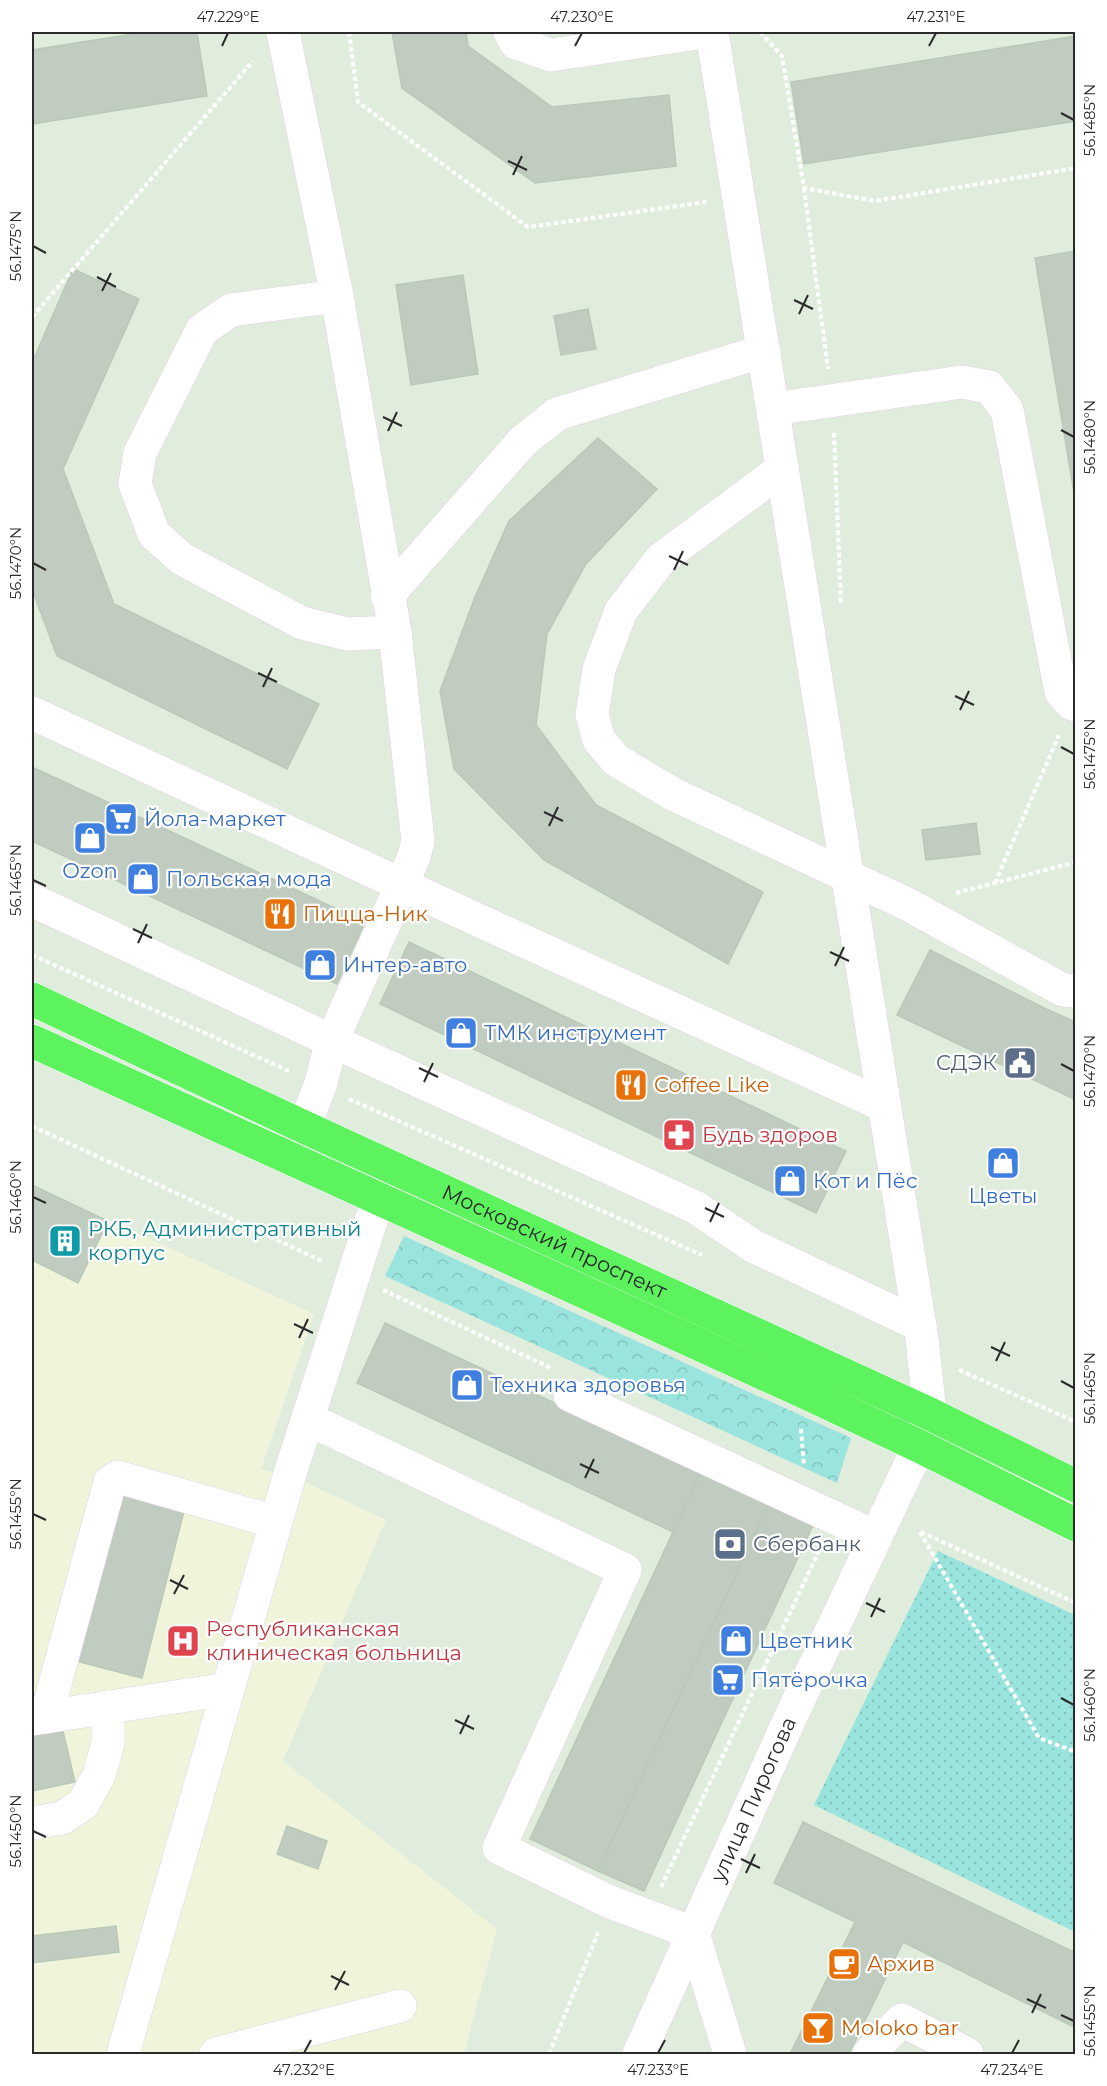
<svg xmlns="http://www.w3.org/2000/svg" width="1107" height="2086" font-family="Montserrat,sans-serif">
<defs>
<pattern id="grass-dots" width="8" height="8" patternUnits="userSpaceOnUse" patternTransform="scale(1.5)"><rect width="8" height="8" fill="#99e4dd"/><path d="M2 2h.1M6 6h.1" fill="none" stroke="#84c4be" stroke-width="1.8" stroke-linecap="round"/></pattern>
<pattern id="forest-crowns" width="20" height="18" patternUnits="userSpaceOnUse" patternTransform="scale(1.5)"><rect width="20" height="18" fill="#99e4dd"/><path d="M2 6a3 3 0 1 1 6 0M12 15a3 3 0 1 1 6 0" fill="none" stroke="#84c4be"/></pattern>
</defs>
<rect width="100%" height="100%" fill="#e0eddd"/>
<polygon fill="#eff4da" points="32,1185 314,1314 261,1469 305,1482 386,1520 283,1761 497,1929 464,2054 32,2054"/>
<polygon fill="url(#grass-dots)" points="938,1551 1075,1615 1075,1932 814,1805"/>
<polygon fill="url(#forest-crowns)" points="404,1236 851,1438 837,1483 385,1276"/>
<g fill="#c1ccc0" stroke="#b9c9b7" stroke-width="1.5">
<polygon points="146,32 197,32 207,96 32,124 32,50"/>
<polygon points="392,32 466,32 468,46 552,107 669,95 676,166 535,183 402,88"/>
<polygon points="1076,36 1076,121 804,164 791,82"/>
<polygon points="1076,251 1076,505 1035,258"/>
<polygon points="73,269 139,299 63,469 114,604 319,704 287,769 57,656 32,589 32,363"/>
<polygon points="463,275 478,374 411,385 396,285"/>
<polygon points="588,309 596,349 561,355 554,316"/>
<polygon points="598,438 657,489 586,564 547,634 536,725 596,805 763,892 728,964 544,860 454,769 440,691 475,597 509,521"/>
<polygon points="32,767 365,922 337,984 32,841"/>
<polygon points="976,823 980,854 926,860 922,830"/>
<polygon points="409,942 846,1151 816,1213 380,1004"/>
<polygon points="930,950 1046,1009 1076,1022 1076,1100 897,1015"/>
<polygon points="32,1185 108,1221 78,1283 32,1260"/>
<polygon points="385,1323 701,1472 673,1532 357,1383"/>
<polygon points="701,1472 769,1504 598,1871 530,1839"/>
<polygon points="116,1486 186,1503 142,1678 72,1660"/>
<polygon points="769,1504 813,1525 644,1891 598,1871"/>
<polygon points="62,1727 75,1782 32,1791 32,1734"/>
<polygon points="803,1822 1076,1953 1076,2028 903,1942 849,2054 790,2054 855,1922 774,1883"/>
<polygon points="287,1826 327,1841 318,1869 277,1854"/>
<polygon points="116,1926 119,1952 32,1963 32,1936"/>
</g>
<g fill="none" stroke-linecap="round" stroke-linejoin="round">
<defs>
<g id="minor">
<polyline points="283,32 337,296 395,632 418,841 414,857 332,1041 320,1086 304,1127"/>
<polyline points="510,32 516,43 551,55 704,32"/>
<polyline points="712,32 922,1339 930,1414"/>
<polyline points="337,296 231,310 202,330 140,453 135,484 154,534 182,559 302,623 347,634 395,632"/>
<polyline points="773,409 962,382 989,387 1007,410 1061,692 1072,704 1076,705"/>
<polyline points="782,469 661,559 621,611 599,669 592,715 599,740 616,760 673,794 909,905 1063,990 1076,991"/>
<polyline points="387,596 523,441 557,414 764,351"/>
<polyline points="32,713 441,903 885,1106"/>
<polyline points="32,900 332,1041 695,1207 753,1246 920,1325"/>
<polyline points="570,1395 876,1537"/>
<polyline points="308,1419 625,1570 499,1848 610,1902 693,1933"/>
<polyline points="46,1717 110,1482 118,1477 276,1522"/>
<polyline points="32,1719 227,1689"/>
<polyline points="32,1823 62,1818 83,1804 99,1775 108,1743 108,1707"/>
<polyline points="693,1933 730,2054"/>
<polyline points="123,2054 289,1477 378,1199"/>
<polyline points="216,2054 400,2006"/>
<path id="s1" d="M639,2054L792,1714L919,1446"/>
<polyline points="869,2054 902,2020 967,2054"/>
</g>
<g id="major">
<path id="s2" d="M32,999L304,1127L930,1414L1076,1486"/>
<polyline points="32,1041 804,1392 919,1446 1076,1525"/>
</g>
</defs>
<use href="#minor" stroke="#e4d2e3" stroke-width="34"/>
<use href="#major" stroke="#fff" stroke-width="34"/>
<g stroke="#fff" stroke-width="4" stroke-dasharray="4.5 3" stroke-linecap="butt">
<polyline points="349,32 358,102 528,227 706,202"/>
<polyline points="760,32 782,56 804,188 875,201 1076,168"/>
<polyline points="804,188 828,369"/>
<polyline points="32,317 253,61"/>
<polyline points="834,433 841,605"/>
<polyline points="995,883 1059,735"/>
<polyline points="956,893 1076,862"/>
<polyline points="32,955 291,1072"/>
<polyline points="349,1099 702,1255"/>
<polyline points="32,1126 322,1261"/>
<polyline points="383,1290 551,1368"/>
<polyline points="959,1370 1076,1422"/>
<polyline points="801,1429 804,1466"/>
<polyline points="920,1532 1039,1738 1076,1752"/>
<polyline points="921,1532 1076,1603"/>
<polyline points="661,1887 820,1549"/>
<polyline points="549,2054 598,1933"/>
</g>
<use href="#minor" stroke="#fff" stroke-width="33"/>
<use href="#major" stroke="#5cf35e" stroke-width="33"/>
</g>
<path fill="none" stroke="#2b2b2b" stroke-width="2" d="M222,46L228,33M575,46L582,33M929,46L936,33M1061,113L1074,120M508,161L527,170M513,175L522,156M33,246L46,253M97,277L116,287M102,291L111,273M794,300L813,309M799,314L808,295M383,417L402,426M1061,430L1074,437M388,431L397,412M669,556L688,565M33,563L46,570M674,570L683,551M258,673L277,682M263,687L272,668M955,696L974,705M960,710L969,691M1061,747L1074,754M544,812L563,821M549,826L558,807M33,880L46,886M133,929L152,938M138,943L147,924M830,952L849,961M835,966L844,947M1061,1064L1074,1071M419,1068L438,1077M424,1082L433,1063M33,1197L46,1203M705,1208L724,1217M710,1222L719,1203M294,1324L313,1333M299,1338L308,1319M991,1347L1010,1356M996,1361L1005,1342M1061,1381L1074,1388M580,1464L599,1473M585,1478L594,1459M33,1514L46,1520M170,1580L188,1589M174,1594L184,1575M866,1603L885,1612M871,1617L880,1598M1061,1698L1074,1705M455,1720L474,1729M460,1734L469,1715M33,1831L46,1837M741,1859L760,1868M746,1873L755,1854M331,1976L349,1985M335,1990L345,1971M1027,1999L1046,2008M1032,2013L1041,1994M1061,2015L1074,2021M304,2053L311,2040M658,2053L665,2040M1012,2053L1019,2040"/>
<defs>
<symbol id="supermarket-square" viewBox="-11 -11 22 22"><rect x="-9" y="-9" width="18" height="18" rx="4" fill="#3f7fe0" stroke="#fff"/><path d="M-6-5.5h2.5l.6 2H6L4.5 2H-2.5L-4.4-4H-6ZM-1.5 3.2a1.3 1.3 0 1 0 .1 0ZM3 3.2a1.3 1.3 0 1 0 .1 0Z" fill="#fff"/></symbol>
<symbol id="shop-square" viewBox="-11 -11 22 22"><rect x="-9" y="-9" width="18" height="18" rx="4" fill="#3f7fe0" stroke="#fff"/><path d="M-5-2.5h2.3a2.7 3.5 0 0 1 5.4 0H5L5.5 6h-11ZM-1.5-2.5h3a1.5 2.3 0 0 0-3 0Z" fill="#fff"/></symbol>
<symbol id="restaurant-square" viewBox="-11 -11 22 22"><rect x="-9" y="-9" width="18" height="18" rx="4" fill="#e8710a" stroke="#fff"/><path d="M-5-6h1v4h1v-4h1v4h1v-4h1v5L-1.5 .5V6h-2V.5L-5-1ZM5-6V6H3V1.5H1.5Q1.5-4 5-6Z" fill="#fff"/></symbol>
<symbol id="civic-square" viewBox="-11 -11 22 22"><rect x="-9" y="-9" width="18" height="18" rx="4" fill="#5c6f8a" stroke="#fff"/><path d="M-.6-6.5H3V-4.5H.6V-3L4-1V1h2V6H-6V1h2V-1L-.6-3ZM-1.2 2.5V6h2.4V2.5Z" fill="#fff"/></symbol>
<symbol id="pharmacy-square" viewBox="-11 -11 22 22"><rect x="-9" y="-9" width="18" height="18" rx="4" fill="#e0444e" stroke="#fff"/><path d="M-2-6h4v4h4v4h-4v4h-4v-4h-4v-4h4Z" fill="#fff"/></symbol>
<symbol id="building-square" viewBox="-11 -11 22 22"><rect x="-9" y="-9" width="18" height="18" rx="4" fill="#0f9aa8" stroke="#fff"/><path d="M-4-6H4V6H1V3H-1V6H-4ZM-2.5-4.3h1.7v1.8h-1.7ZM.8-4.3h1.7v1.8H.8ZM-2.5-1h1.7V.8h-1.7ZM.8-1h1.7V.8H.8Z" fill="#fff"/></symbol>
<symbol id="bank-square" viewBox="-11 -11 22 22"><rect x="-9" y="-9" width="18" height="18" rx="4" fill="#5c6f8a" stroke="#fff"/><path d="M-6-4H6V4H-6ZM0-2.3a2.3 2.3 0 1 0 0 4.6a2.3 2.3 0 1 0 0-4.6Z" fill="#fff"/></symbol>
<symbol id="hospital-square" viewBox="-11 -11 22 22"><rect x="-9" y="-9" width="18" height="18" rx="4" fill="#e0444e" stroke="#fff"/><path d="M-5-5h3v3.5h4V-5h3V5h-3V1.5h-4V5h-3Z" fill="#fff"/></symbol>
<symbol id="cafe-square" viewBox="-11 -11 22 22"><rect x="-9" y="-9" width="18" height="18" rx="4" fill="#e8710a" stroke="#fff"/><path d="M-5.5-4.5H6V0H3Q3 3.5 0 3.5H-2.5Q-5.5 3.5-5.5 0ZM3-3.2v2h1.7v-2ZM-6 4.5H4V6H-6Z" fill="#fff"/></symbol>
<symbol id="bar-square" viewBox="-11 -11 22 22"><rect x="-9" y="-9" width="18" height="18" rx="4" fill="#e8710a" stroke="#fff"/><path d="M-6-5H6L.8 .8V4.5H3.5V6h-7V4.5H-.8V.8Z" fill="#fff"/></symbol>
</defs>
<g fill-rule="evenodd">
<use href="#supermarket-square" x="102" y="800" width="38" height="38"/>
<use href="#shop-square" x="71" y="819" width="38" height="38"/>
<use href="#shop-square" x="124" y="860" width="38" height="38"/>
<use href="#restaurant-square" x="261" y="895" width="38" height="38"/>
<use href="#shop-square" x="301" y="946" width="38" height="38"/>
<use href="#shop-square" x="442" y="1014" width="38" height="38"/>
<use href="#civic-square" x="1001" y="1044" width="38" height="38"/>
<use href="#restaurant-square" x="612" y="1066" width="38" height="38"/>
<use href="#pharmacy-square" x="660" y="1116" width="38" height="38"/>
<use href="#shop-square" x="984" y="1144" width="38" height="38"/>
<use href="#shop-square" x="771" y="1162" width="38" height="38"/>
<use href="#building-square" x="46" y="1222" width="38" height="38"/>
<use href="#shop-square" x="448" y="1366" width="38" height="38"/>
<use href="#bank-square" x="711" y="1525" width="38" height="38"/>
<use href="#hospital-square" x="164" y="1622" width="38" height="38"/>
<use href="#shop-square" x="717" y="1622" width="38" height="38"/>
<use href="#supermarket-square" x="709" y="1661" width="38" height="38"/>
<use href="#cafe-square" x="825" y="1945" width="38" height="38"/>
<use href="#bar-square" x="799" y="2009" width="38" height="38"/>
</g>
<g text-anchor="middle" stroke-width="4.5" stroke-linejoin="round" paint-order="stroke">
<g font-size="21" fill="#366cbe" stroke="#fff" text-anchor="start">
<text x="144" y="826">Йола-маркет</text>
<text x="90" y="878" text-anchor="middle">Ozon</text>
<text x="166" y="886">Польская мода</text>
<text x="343" y="972">Интер-авто</text>
<text x="484" y="1040">ТМК инструмент</text>
<text x="813" y="1188">Кот и Пёс</text>
<text x="1003" y="1203" text-anchor="middle">Цветы</text>
<text x="490" y="1392">Техника здоровья</text>
<text x="759" y="1648">Цветник</text>
<text x="751" y="1687">Пятёрочка</text>
</g>
<g font-size="21" fill="#c56008" stroke="#fff" text-anchor="start">
<text x="303" y="921">Пицца-Ник</text>
<text x="654" y="1092">Coffee Like</text>
<text x="867" y="1971">Архив</text>
<text x="841" y="2035">Moloko bar</text>
</g>
<g font-size="21" fill="#4e5e75" stroke="#fff" text-anchor="end">
<text x="997" y="1070">СДЭК</text>
<text x="753" y="1551" text-anchor="start">Сбербанк</text>
</g>
<g font-size="21" fill="#be3a42" stroke="#fff" text-anchor="start">
<text x="702" y="1142">Будь здоров</text>
<text x="206" y="1636">Республиканская<tspan x="206" dy="24">клиническая больница</tspan></text>
</g>
<g font-size="21" fill="#0d838f" stroke="#fff" text-anchor="start">
<text x="88" y="1236">РКБ, Административный<tspan x="88" dy="24">корпус</tspan></text>
</g>
<g font-size="21" fill="#2b2b2b" stroke="#fff">
<text dy="7" stroke="none"><textPath href="#s2" startOffset="576">Московский проспект</textPath></text>
<text dy="7" stroke="none"><textPath href="#s1" startOffset="279">улица Пирогова</textPath></text>
</g>
</g>
<rect width="1107" height="2086" fill="none" stroke="#ffffff" stroke-width="66"/>
<rect x="33" y="33" width="1041" height="2020" fill="none" stroke="#2b2b2b" stroke-width="2"/>
<g font-size="15" text-anchor="middle" fill="#2b2b2b">
<text x="228" y="22">47.229°E</text>
<text x="582" y="22">47.230°E</text>
<text x="936" y="22">47.231°E</text>
<text transform="translate(1090 120) rotate(-90)" y="5">56.1485°N</text>
<text transform="translate(16 246) rotate(-90)" y="5">56.1475°N</text>
<text transform="translate(1090 437) rotate(-90)" y="5">56.1480°N</text>
<text transform="translate(16 563) rotate(-90)" y="5">56.1470°N</text>
<text transform="translate(1090 754) rotate(-90)" y="5">56.1475°N</text>
<text transform="translate(16 880) rotate(-90)" y="5">56.1465°N</text>
<text transform="translate(1090 1071) rotate(-90)" y="5">56.1470°N</text>
<text transform="translate(16 1197) rotate(-90)" y="5">56.1460°N</text>
<text transform="translate(1090 1388) rotate(-90)" y="5">56.1465°N</text>
<text transform="translate(16 1514) rotate(-90)" y="5">56.1455°N</text>
<text transform="translate(1090 1705) rotate(-90)" y="5">56.1460°N</text>
<text transform="translate(16 1831) rotate(-90)" y="5">56.1450°N</text>
<text transform="translate(1090 2021) rotate(-90)" y="5">56.1455°N</text>
<text x="304" y="2075">47.232°E</text>
<text x="658" y="2075">47.233°E</text>
<text x="1012" y="2075">47.234°E</text>
</g>
</svg>
